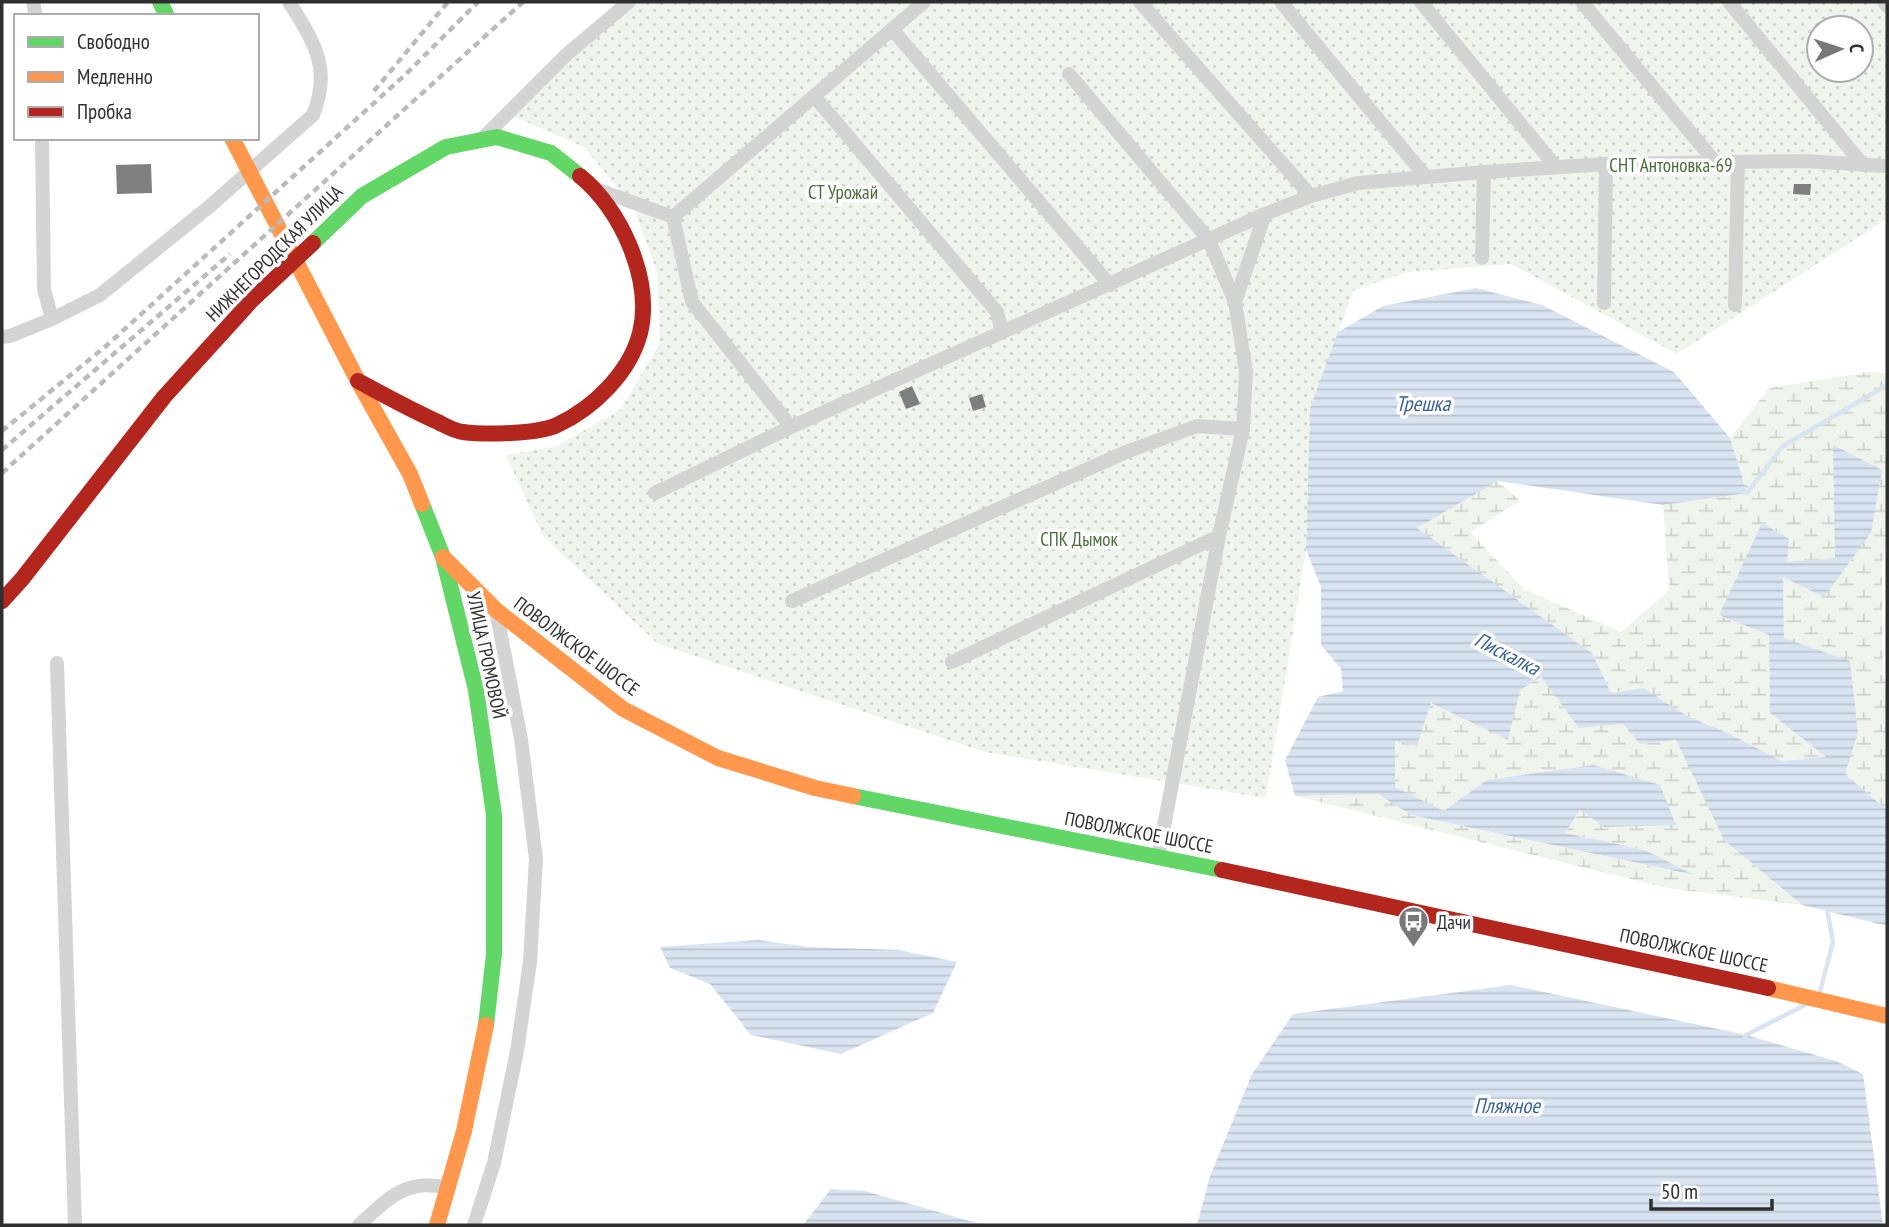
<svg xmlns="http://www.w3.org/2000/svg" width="1889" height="1227" font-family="'PT Sans Narrow',sans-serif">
<defs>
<pattern id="grass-dots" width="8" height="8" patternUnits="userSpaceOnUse" patternTransform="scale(1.75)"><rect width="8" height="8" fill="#eff5ec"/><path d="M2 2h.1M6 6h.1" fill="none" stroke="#cdd2cb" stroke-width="1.8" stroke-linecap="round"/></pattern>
<pattern id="wetland-marsh" width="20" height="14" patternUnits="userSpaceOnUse" patternTransform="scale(1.75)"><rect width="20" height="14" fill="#eff5ec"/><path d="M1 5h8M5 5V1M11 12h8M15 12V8" fill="none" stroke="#cdd2cb"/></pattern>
<pattern id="water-rules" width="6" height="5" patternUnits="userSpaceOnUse" patternTransform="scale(1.75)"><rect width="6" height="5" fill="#d8e4f2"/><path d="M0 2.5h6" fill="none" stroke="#bac4d0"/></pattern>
</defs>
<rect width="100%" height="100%" fill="#fff"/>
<path fill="url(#grass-dots)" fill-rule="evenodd" d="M628,2H1887V219L1677,354L1511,264L1408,272L1354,290L1310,408L1306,550L1266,798L985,752L658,644L543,536L506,455L557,446L620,410L660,343L657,272L634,208L584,147L508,114ZM1819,28H1861V70H1819Z"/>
<g fill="url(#wetland-marsh)">
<polygon points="1870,372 1887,373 1887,538 1882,567 1883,673 1887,688 1887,810 1845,774 1858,733 1784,638 1783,576 1825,597 1835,559 1787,562 1720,615 1769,635 1770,713 1828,757 1782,761 1728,733 1687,716 1644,688 1611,693 1592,653 1417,528 1498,481 1520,501 1470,532 1524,589 1621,632 1669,590 1663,505 1747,493 1730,438 1769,388"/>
<polygon points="1541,677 1579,728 1623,724 1640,744 1676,740 1724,840 1802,905 1667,888 1295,796 1378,794 1411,815 1691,875 1645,850 1565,833 1580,810 1675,824 1659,785 1593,765 1487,780 1444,812 1395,787 1395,741 1417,745 1431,703 1520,689"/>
</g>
<g fill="url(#water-rules)">
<polygon points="1476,288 1542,305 1674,372 1730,438 1747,493 1663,505 1498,481 1417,528 1592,653 1611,693 1644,688 1687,716 1728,733 1782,761 1826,757 1770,713 1769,635 1719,615 1762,523 1789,539 1787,562 1835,558 1833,445 1882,470 1871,533 1824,597 1783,577 1784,638 1850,661 1858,733 1845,774 1887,810 1887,926 1802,905 1724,840 1676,740 1640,744 1623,724 1579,728 1541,677 1520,690 1508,740 1431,703 1417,746 1395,741 1395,787 1444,811 1487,780 1593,765 1660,785 1676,825 1604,827 1580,810 1565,833 1645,850 1694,875 1411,815 1378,794 1295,796 1285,760 1318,697 1343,691 1341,669 1321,645 1321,587 1306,550 1310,408 1338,332 1383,306"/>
<polygon points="758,940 809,947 899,950 957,962 933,1013 841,1054 751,1035 710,984 670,968 660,947"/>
<polygon points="1511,985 1746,1035 1836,1061 1863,1074 1883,1225 1197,1225 1210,1176 1252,1074 1293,1014"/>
<polygon points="831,1189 865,1191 984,1225 803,1225"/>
</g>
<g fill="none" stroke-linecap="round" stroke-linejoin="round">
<g stroke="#d8e4f2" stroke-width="4.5">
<polyline points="1743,492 1747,493 1783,446 1887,385"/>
<polyline points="1820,992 1833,942 1827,909"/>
<polyline points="1745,1038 1746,1035 1807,1004"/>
</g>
</g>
<g fill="#7f7f7f">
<polygon points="151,164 152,193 117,194 116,165"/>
<polygon points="1794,184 1811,184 1810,195 1793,194"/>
<polygon points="912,386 920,404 906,409 899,392"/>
<polygon points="982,394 986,407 973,411 969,398"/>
</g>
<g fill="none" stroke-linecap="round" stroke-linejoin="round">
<g stroke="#d4d4d4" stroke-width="14">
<polyline points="33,2 36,16"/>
<polyline points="1140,2 1311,196"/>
<polyline points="1281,2 1426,177"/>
<polyline points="1421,2 1555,166"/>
<polyline points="1582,2 1715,162"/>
<polyline points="1729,2 1863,165"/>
<polyline points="1884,2 1887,6"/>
<polyline points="892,29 1110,285"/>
<polyline points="1069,74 1209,240 1235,302 1246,372 1243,429 1219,536 1158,858"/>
<polyline points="814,96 997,312 1002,333"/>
<polyline points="42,138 44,289 52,319"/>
<polyline points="481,140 567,54 629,2"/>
<polyline points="596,189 673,217 692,302 791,427 1265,214 1311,196 1358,183 1484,172 1606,164 1804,161 1887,166"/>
<polyline points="673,217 924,2"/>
<polyline points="1482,258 1484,172"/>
<polyline points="1235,302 1265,214"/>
<polyline points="1604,303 1606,164"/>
<polyline points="1735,305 1738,162"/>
<path d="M2,337L10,336L52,319L100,295L210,206L313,115C332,68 314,42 289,2"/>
<polyline points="655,493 791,427"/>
<polyline points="792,601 1126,452 1197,426 1243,429"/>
<polyline points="952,662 1219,536"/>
<polyline points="57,663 75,1225"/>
<path d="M359,1225C388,1199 406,1177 448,1188"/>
<polyline points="474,1225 494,1163 517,1051 530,962 536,859 521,739 496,610"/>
</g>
<g stroke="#63d668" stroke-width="16">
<polyline points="160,2 167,16"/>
<polyline points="313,243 362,196 446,147 497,137 551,153 580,176"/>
<polyline points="422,504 443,557 476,690 494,815 494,954 486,1025"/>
<polyline points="853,796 1222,870"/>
</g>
<g stroke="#ff974d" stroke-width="16">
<polyline points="232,138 358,381 410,474 422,504"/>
<polyline points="443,557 496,610 623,709 718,758 815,788 853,796"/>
<polyline points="1768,988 1887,1016"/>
<polyline points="437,1225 464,1131 486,1025"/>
</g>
<g stroke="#b3261e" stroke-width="16">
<path d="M358,381C384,395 411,410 438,422C446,426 454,431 463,432C485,435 538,434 557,425C594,408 630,372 640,333C653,280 621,209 580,176"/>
<polyline points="2,601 22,579 164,397 251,301 313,243"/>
<polyline points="1222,870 1768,988"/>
</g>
<g stroke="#bbb" stroke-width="4.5" stroke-dasharray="7 5" stroke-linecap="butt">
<polyline points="374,91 448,2"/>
<polyline points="2,431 106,346 406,74 478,2"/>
<polyline points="2,450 230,254"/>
<polyline points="2,473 523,2"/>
</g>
</g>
<defs>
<symbol id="bus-pin" viewBox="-11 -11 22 30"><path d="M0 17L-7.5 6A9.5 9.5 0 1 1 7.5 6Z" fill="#787878" stroke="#fff"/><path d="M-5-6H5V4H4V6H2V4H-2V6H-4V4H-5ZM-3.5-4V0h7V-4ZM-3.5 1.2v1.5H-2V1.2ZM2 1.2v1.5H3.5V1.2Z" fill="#fff"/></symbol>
</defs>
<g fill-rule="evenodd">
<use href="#bus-pin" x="1396" y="904" width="35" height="47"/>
</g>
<g text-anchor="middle" stroke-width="7" stroke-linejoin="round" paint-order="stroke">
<g font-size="19" fill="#496d3a" stroke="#fff">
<text x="1671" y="172">СНТ Антоновка-69</text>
<text x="843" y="199">СТ Урожай</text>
<text x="1079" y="546">СПК Дымок</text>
</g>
<g font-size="19" fill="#2f2f2f" stroke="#fff">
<text transform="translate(274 253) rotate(-45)" y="7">НИЖНЕГОРОДСКАЯ УЛИЦА</text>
<text transform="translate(577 646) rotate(37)" y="7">ПОВОЛЖСКОЕ ШОССЕ</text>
<text transform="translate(487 655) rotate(78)" y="7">УЛИЦА ГРОМОВОЙ</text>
<text transform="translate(1139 832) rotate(11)" y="7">ПОВОЛЖСКОЕ ШОССЕ</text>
<text transform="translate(1694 950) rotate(12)" y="7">ПОВОЛЖСКОЕ ШОССЕ</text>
</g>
<g font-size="19" fill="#2f2f2f" stroke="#fff" text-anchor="start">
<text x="1437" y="929">Дачи</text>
</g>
<g font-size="21" font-style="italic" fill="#396195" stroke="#fff">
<text x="1423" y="411">Трешка</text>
<text transform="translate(1507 654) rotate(27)" y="7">Пискалка</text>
<text x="1507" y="1113">Пляжное</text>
</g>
</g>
<rect width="1889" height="1227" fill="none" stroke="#2f2f2f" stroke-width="7"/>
<rect x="14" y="14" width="245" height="126" fill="#ffffff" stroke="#acacac" stroke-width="2"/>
<rect x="28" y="37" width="35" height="10" fill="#63d668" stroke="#acacac" stroke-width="2"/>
<text x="77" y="49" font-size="21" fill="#2f2f2f">Свободно</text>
<rect x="28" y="72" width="35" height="10" fill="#ff974d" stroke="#acacac" stroke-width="2"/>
<text x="77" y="84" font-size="21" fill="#2f2f2f">Медленно</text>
<rect x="28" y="107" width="35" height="10" fill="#b3261e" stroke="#acacac" stroke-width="2"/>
<text x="77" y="119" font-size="21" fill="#2f2f2f">Пробка</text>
<g transform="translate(1840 49) rotate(87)"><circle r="33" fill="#ffffff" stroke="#acacac" stroke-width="2"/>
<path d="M0-5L12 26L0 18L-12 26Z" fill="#787878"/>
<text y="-10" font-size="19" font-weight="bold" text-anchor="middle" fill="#2f2f2f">С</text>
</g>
<path d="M1651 1199v10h121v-10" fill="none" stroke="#2f2f2f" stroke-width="3.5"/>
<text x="1661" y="1199" font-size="21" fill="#2f2f2f" stroke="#ffffff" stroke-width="5" paint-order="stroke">50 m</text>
</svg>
